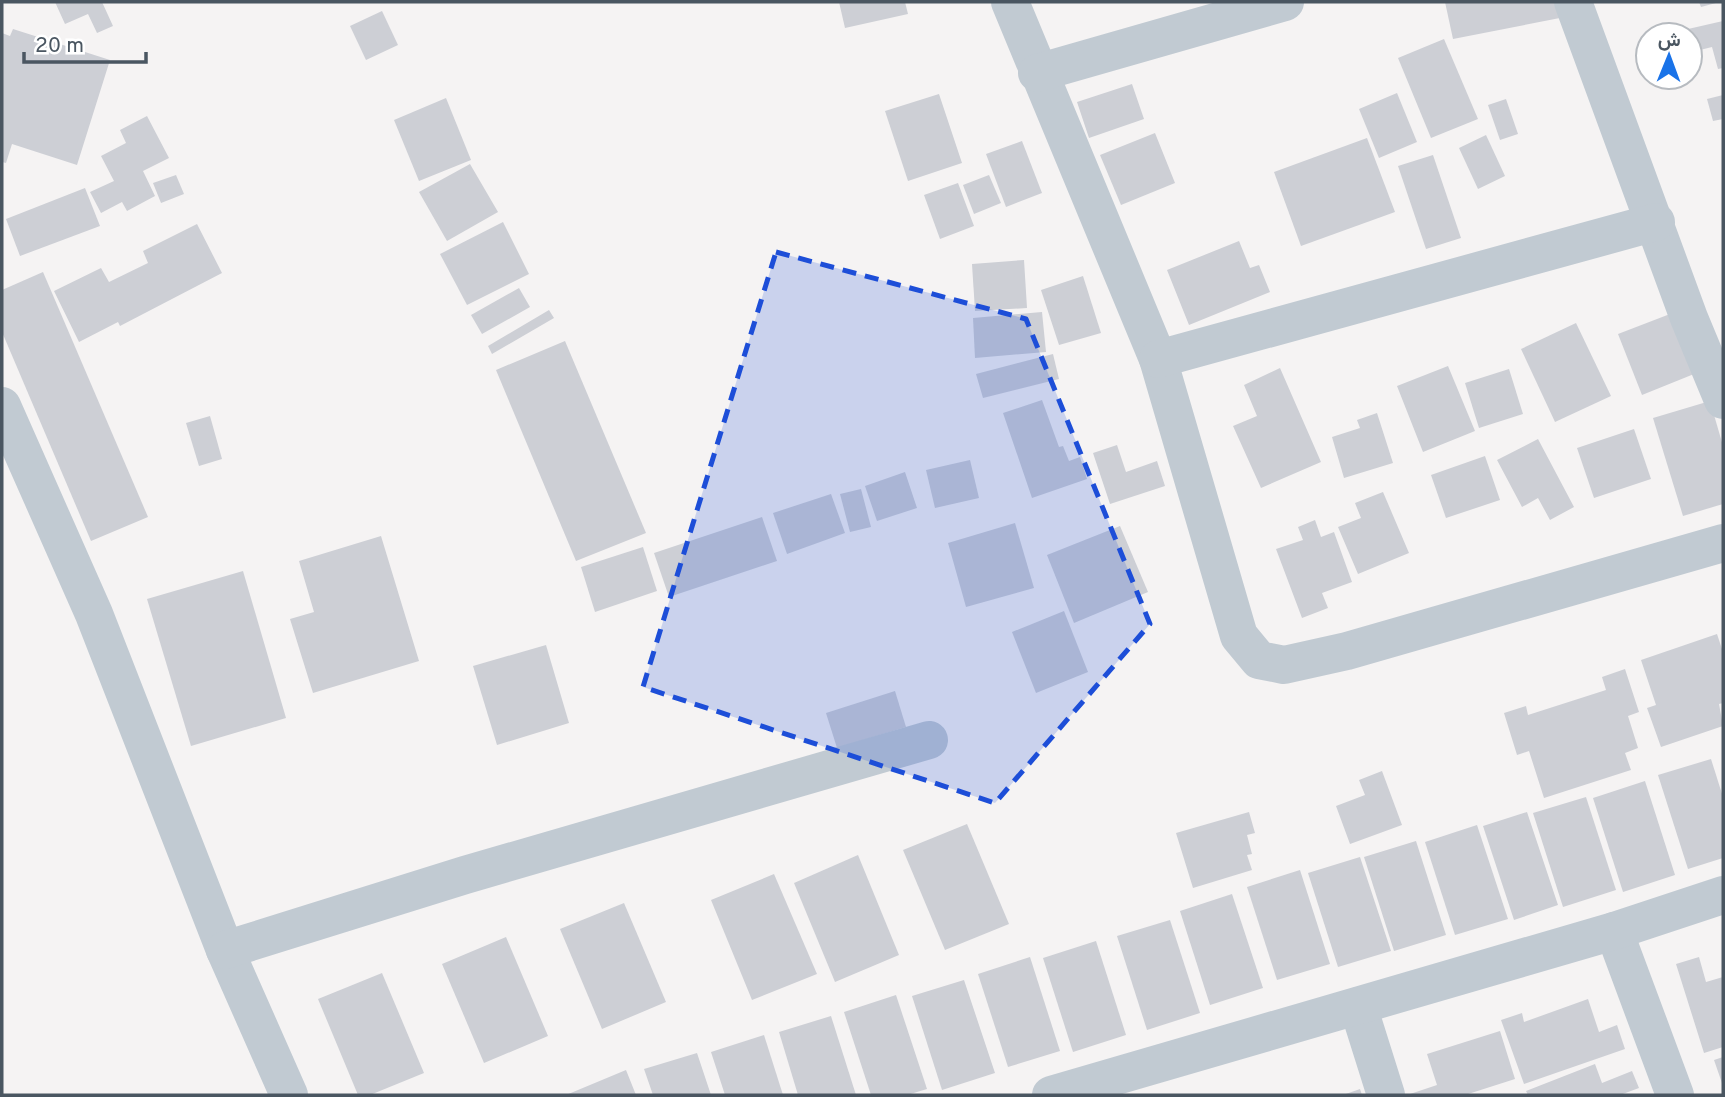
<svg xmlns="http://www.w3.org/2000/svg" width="1725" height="1097" font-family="Overpass,Vazirmatn,sans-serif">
<rect width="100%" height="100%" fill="#f5f3f3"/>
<g fill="#cdcfd5">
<polygon points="55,2 102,2 113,26 97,33 88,14 65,24"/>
<polygon points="839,2 905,2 908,14 845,28"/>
<polygon points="1445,2 1561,2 1565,17 1453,39"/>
<polygon points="1699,2 1716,2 1716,3 1701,7"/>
<polygon points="382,11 398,45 366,60 350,26"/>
<polygon points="1723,21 1723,68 1718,69 1712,47 1692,52 1688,29"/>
<polygon points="13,29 110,60 77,165 12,144 6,163 2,162 2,33 10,36"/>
<polygon points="1444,39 1478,119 1431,138 1398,58"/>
<polygon points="1132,84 1144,119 1089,138 1077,102"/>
<polygon points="1397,93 1417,142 1379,158 1359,109"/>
<polygon points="939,94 962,163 908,181 885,111"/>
<polygon points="1723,95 1723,119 1713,121 1707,99"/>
<polygon points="446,98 471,160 419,181 394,120"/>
<polygon points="1506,99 1518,134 1500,140 1488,105"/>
<polygon points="147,116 169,158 143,171 155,196 127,211 122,202 101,213 90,192 114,181 101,156 126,143 120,130"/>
<polygon points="1155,133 1175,183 1121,205 1100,155"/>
<polygon points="1486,135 1505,176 1478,189 1459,148"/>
<polygon points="1367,138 1395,212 1301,246 1274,172"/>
<polygon points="1022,141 1042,193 1006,207 986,154"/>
<polygon points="1433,155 1461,238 1426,249 1398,166"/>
<polygon points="470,164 498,212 447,241 419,192"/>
<polygon points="176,175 184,194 161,203 153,183"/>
<polygon points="989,175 1001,203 974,214 963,185"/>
<polygon points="958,183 974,226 940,239 924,195"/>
<polygon points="85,188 100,226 20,256 6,219"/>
<polygon points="503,222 529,274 467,305 440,254"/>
<polygon points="197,224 222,273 120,326 118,322 79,342 54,291 101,268 109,282 148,263 143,251"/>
<polygon points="1239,241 1250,268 1259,265 1270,292 1189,325 1167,270"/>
<polygon points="1024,260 1027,308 975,311 972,264"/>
<polygon points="43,272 148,517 91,541 2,332 2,290"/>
<polygon points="1083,276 1101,333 1059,345 1041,290"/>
<polygon points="519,288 530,307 482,334 471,315"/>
<polygon points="549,310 554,318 492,354 488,346"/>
<polygon points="1042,312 1046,352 975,358 973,318"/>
<polygon points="1670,314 1694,374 1642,395 1618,334"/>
<polygon points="1576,323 1611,396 1555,422 1521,349"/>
<polygon points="565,341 646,533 576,561 496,370"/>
<polygon points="1053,354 1059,379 983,398 976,374"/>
<polygon points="1448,366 1475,431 1423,452 1397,386"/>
<polygon points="1280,368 1321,462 1261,488 1233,426 1257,416 1244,385"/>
<polygon points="1509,369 1523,414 1479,428 1465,383"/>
<polygon points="1042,400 1059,447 1063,446 1069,461 1080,457 1087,479 1032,498 1003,413"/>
<polygon points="1710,401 1723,446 1723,504 1683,516 1653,418"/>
<polygon points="1377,413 1393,463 1344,478 1332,437 1360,428 1357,420"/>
<polygon points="210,416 222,459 199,466 186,423"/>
<polygon points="1634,429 1651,479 1594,498 1577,448"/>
<polygon points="1538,439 1574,507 1550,520 1538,498 1522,507 1497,460"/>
<polygon points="1117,445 1126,472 1157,461 1165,486 1110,504 1093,453"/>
<polygon points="1485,456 1500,500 1446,518 1431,475"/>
<polygon points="970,460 979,498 935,508 926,470"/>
<polygon points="905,472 917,508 877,521 865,486"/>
<polygon points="861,489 871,527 850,532 840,494"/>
<polygon points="1383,492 1409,553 1358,574 1338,527 1361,518 1355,503"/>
<polygon points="831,494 845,533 787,554 773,513"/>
<polygon points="762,517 777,561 669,597 654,553"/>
<polygon points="1315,520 1321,537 1334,532 1352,582 1322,593 1328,608 1302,618 1276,549 1303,540 1298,527"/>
<polygon points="1015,523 1034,588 966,607 948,543"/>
<polygon points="1120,526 1148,592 1074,623 1047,555"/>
<polygon points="381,536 419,661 313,693 290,619 314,612 299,561"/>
<polygon points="643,547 657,591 595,612 581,567"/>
<polygon points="243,571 286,718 191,746 147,599"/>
<polygon points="1064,611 1088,672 1036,693 1012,632"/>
<polygon points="1717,634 1723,652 1723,703 1719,704 1723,726 1661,747 1647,708 1656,705 1641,660"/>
<polygon points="546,645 569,723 497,745 473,666"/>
<polygon points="1625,669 1639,712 1628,716 1638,748 1625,753 1631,770 1544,798 1529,751 1517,755 1504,713 1526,706 1528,715 1606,690 1602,677"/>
<polygon points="895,691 906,727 837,748 826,713"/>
<polygon points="1711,759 1723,797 1723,858 1688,869 1658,775"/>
<polygon points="1382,771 1402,825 1350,844 1336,806 1365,795 1359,780"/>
<polygon points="1645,781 1675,875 1623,892 1593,798"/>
<polygon points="1586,797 1616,890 1563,907 1533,813"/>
<polygon points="1249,812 1255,833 1247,835 1252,854 1247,855 1252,870 1193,888 1176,833"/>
<polygon points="1527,812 1558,905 1514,920 1483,826"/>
<polygon points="967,824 1009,924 945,950 903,850"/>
<polygon points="1477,825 1508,919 1455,935 1425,842"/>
<polygon points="1416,841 1446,935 1394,951 1364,857"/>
<polygon points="858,855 899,955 835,982 794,883"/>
<polygon points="1360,857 1391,951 1338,967 1308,873"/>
<polygon points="1300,870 1330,964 1277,980 1247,887"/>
<polygon points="774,874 817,974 752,1000 711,900"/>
<polygon points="1232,894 1263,988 1210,1005 1180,911"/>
<polygon points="624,903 666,1002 602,1029 560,929"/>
<polygon points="1170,920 1200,1013 1147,1030 1117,936"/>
<polygon points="506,937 548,1036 484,1063 442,964"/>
<polygon points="1096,941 1126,1035 1073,1052 1043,958"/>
<polygon points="1030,957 1060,1051 1008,1067 978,974"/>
<polygon points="1699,957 1706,982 1723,977 1723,1047 1704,1053 1676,964"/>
<polygon points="382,973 424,1073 370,1095 358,1095 318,999"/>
<polygon points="964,980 995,1073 942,1090 912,996"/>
<polygon points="896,995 927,1089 907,1095 871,1095 844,1012"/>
<polygon points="1588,999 1599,1032 1617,1025 1625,1049 1524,1084 1501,1020 1522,1013 1524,1022"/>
<polygon points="831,1016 856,1095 798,1095 779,1032"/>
<polygon points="1500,1031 1515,1079 1465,1095 1407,1095 1437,1085 1427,1054"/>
<polygon points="764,1035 783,1095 725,1095 711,1052"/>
<polygon points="697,1053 711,1095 653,1095 644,1069"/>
<polygon points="1723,1057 1723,1086 1714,1060"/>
<polygon points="1595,1064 1602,1083 1632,1071 1639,1088 1620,1095 1528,1095 1526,1091"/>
<polygon points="626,1070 636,1095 566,1095"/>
<polygon points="1360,1089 1362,1095 1343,1095"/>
</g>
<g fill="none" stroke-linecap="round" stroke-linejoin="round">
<g stroke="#c1cad2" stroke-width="38">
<polyline points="1010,2 1158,359 1239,636 1259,660 1284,665 1347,651 1723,543"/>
<polyline points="1573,2 1689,318 1723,400"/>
<polyline points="1037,73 1285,2"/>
<polyline points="1158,359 1656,222"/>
<polyline points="2,406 94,614 225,950 289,1095"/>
<polyline points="1614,931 1675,1095"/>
<polyline points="225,950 465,875 929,740"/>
<polyline points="1358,1006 1386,1095"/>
<polyline points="1051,1095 1614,931 1723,895"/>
</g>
</g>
<path fill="#1d4ed8" fill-opacity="0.2" stroke="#1d4ed8" stroke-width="5" stroke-dasharray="14 9" stroke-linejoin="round" d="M776,252L1026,319L1150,624L995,803L643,687Z"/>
<rect width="1725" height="1097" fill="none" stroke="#4a5661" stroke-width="7"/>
<g transform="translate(1669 56) rotate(1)"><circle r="33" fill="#ffffff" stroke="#b7bbc0" stroke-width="2"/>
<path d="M0-5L12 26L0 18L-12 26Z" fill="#1a73e8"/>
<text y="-10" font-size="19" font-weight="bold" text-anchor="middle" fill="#4a5661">ش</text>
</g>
<path d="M24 52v10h122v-10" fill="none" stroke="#4a5661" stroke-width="3.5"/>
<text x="35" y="52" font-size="21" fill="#4a5661" stroke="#ffffff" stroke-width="5" paint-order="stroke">20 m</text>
</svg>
